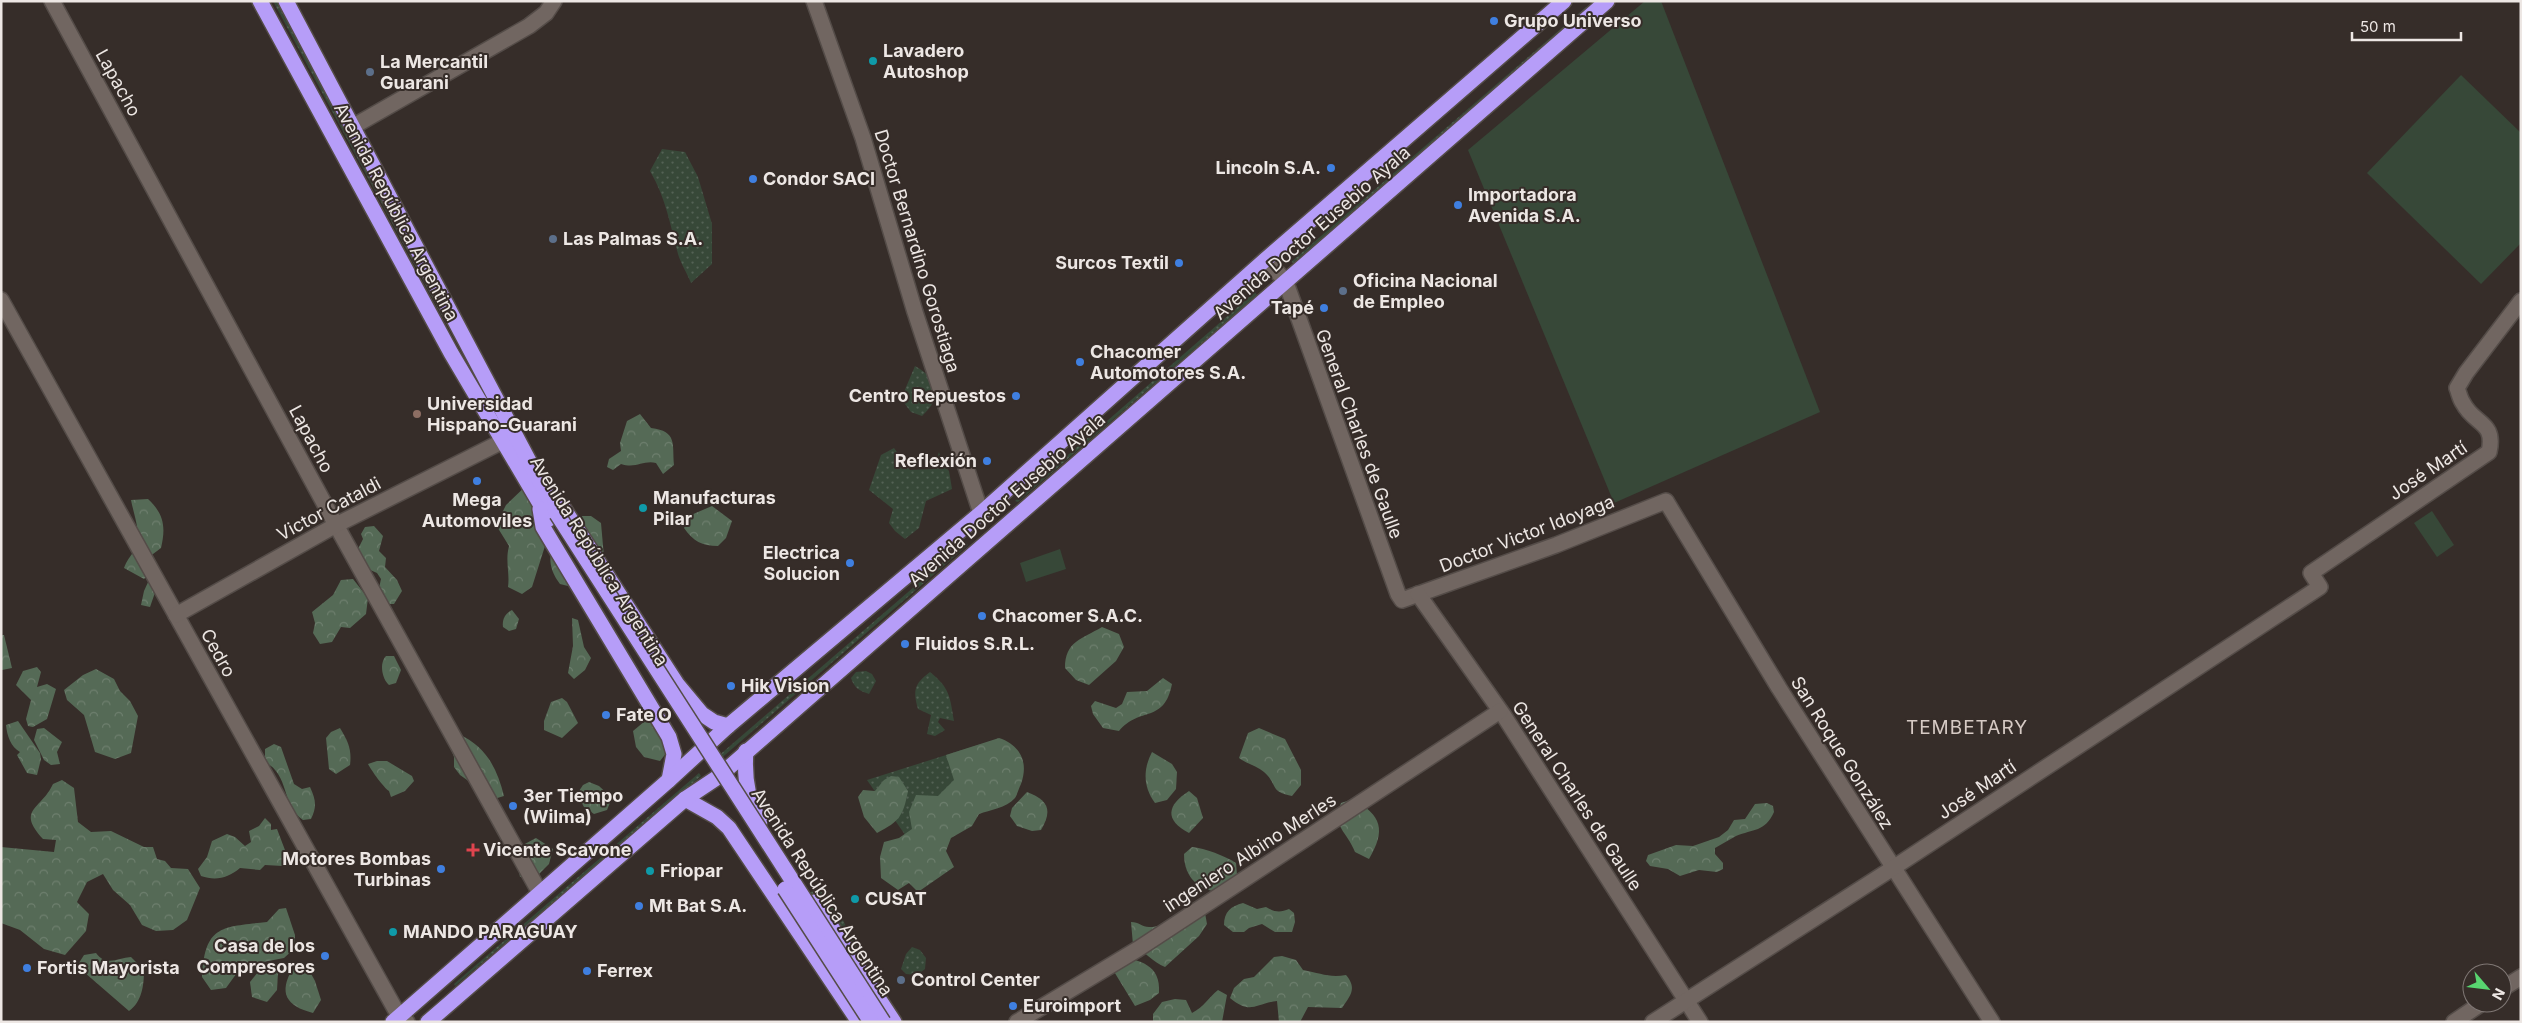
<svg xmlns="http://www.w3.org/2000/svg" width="2522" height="1023" font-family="Inter,sans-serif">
<defs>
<pattern id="grass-dots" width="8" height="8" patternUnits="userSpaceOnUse" patternTransform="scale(1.25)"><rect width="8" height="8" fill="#374838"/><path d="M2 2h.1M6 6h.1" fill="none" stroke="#546255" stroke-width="1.8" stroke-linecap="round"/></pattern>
<pattern id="forest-crowns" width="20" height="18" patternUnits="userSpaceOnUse" patternTransform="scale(1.25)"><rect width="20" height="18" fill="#556a56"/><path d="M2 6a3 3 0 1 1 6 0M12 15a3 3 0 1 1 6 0" fill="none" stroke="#6e7f6e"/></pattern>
</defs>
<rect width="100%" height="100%" fill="#362d29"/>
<g fill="url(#grass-dots)">
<polygon points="273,1 277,1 445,316 442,316"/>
<polygon points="1586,7 1588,10 1294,263 1291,262"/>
<path d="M662,149L685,152L698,177L712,224V264L691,283C687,273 681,264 678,254C670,225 666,198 650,171Z"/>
<polygon points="1255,292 1257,295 1018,502 1015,501"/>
<path d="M915,366C941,381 943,396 922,416L911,412L901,399Z"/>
<polygon points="894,448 910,470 933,469 939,452 943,464 949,471 952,489 926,501 919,528 905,539 895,531 889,523 893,509 869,490 881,455"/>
<polygon points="966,542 968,545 718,761 716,758"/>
<path d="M866,671L872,674L876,681L869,694C860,691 854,688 851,678L856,672Z"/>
<path d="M930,672C950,688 950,697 954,721L940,718L938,722L945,730L935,736L927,734L931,715L918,709C913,690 914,684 930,672Z"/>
<polygon points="981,744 917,852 867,780"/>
<polygon points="699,773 701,776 455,986 454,984"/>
<polygon points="819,890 835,903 850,935 857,943 854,952 811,900 810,892"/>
<polygon points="912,947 920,950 926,958 925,969 917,975 906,974 901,969 906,954"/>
</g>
<g fill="url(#forest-crowns)">
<path d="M640,414L651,428C678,431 672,445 674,465L663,474L656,463C643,460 636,469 621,464L613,470L607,467L609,459L621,451L620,443L627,421Z"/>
<path d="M529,483L538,510L533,522L545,546L532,587L522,594L508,587C510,573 505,561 509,546L496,525L506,505Z"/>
<path d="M148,499C164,514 166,527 161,548L149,557V574L144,579L124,568C127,560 130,557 134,551C143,537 134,516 131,500Z"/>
<path d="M712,506L732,521L726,538L718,546C702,546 693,541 684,528L691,515Z"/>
<polygon points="581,516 591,516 601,523 604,557 591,560"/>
<polygon points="374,526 383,536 379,551 386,558 385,567 397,580 402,591 394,604 387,604 378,593 381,579 377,573 368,569 356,553 363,539 361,534 365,527"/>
<path d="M553,547L574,583L568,586L560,584C552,574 547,560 553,547Z"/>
<polygon points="353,579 368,598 366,614 350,628 341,627 332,642 320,644 313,633 315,623 312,612 333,595 341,580"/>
<polygon points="149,580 158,584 150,607 141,605 144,591"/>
<path d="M512,610L519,619L516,629L509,631L503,627C502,619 505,614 512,610Z"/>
<polygon points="572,618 578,620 584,647 591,658 585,670 574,679 568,673 573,646"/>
<path d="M1102,627L1119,634L1124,647L1116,661L1089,685L1076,680L1065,668C1065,641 1082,639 1102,627Z"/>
<polygon points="1,635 4,635 12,668 2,670"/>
<path d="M386,656H394L401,670L396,683L389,685C382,679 379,663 386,656Z"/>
<polygon points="37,667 41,672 37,687 47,684 56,689 47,719 33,727 28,726 26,719 31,700 16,685 23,671"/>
<polygon points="96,669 114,679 120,691 130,701 138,716 131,753 115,759 95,752 84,715 67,700 64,690 83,675"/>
<path d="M1163,678L1172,684C1164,724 1140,706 1119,731L1103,728L1093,714L1091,706L1095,701L1116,708L1122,704L1127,692L1147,691Z"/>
<polygon points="562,698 567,702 578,723 562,738 544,730 544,721 551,702"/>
<polygon points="652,720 671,747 660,761 644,757 636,747 633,731 645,721"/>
<path d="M18,721L40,753L41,759L37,775L27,773L17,755L20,752C11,747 7,736 6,725Z"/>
<polygon points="44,728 62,742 57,752 60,764 51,765 44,760 34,740 37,729"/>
<path d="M340,728C348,741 352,750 350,765L336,774L329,769L326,738L331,732Z"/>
<path d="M1259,728L1285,739L1301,770V785L1292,796C1269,792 1278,784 1264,772C1257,766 1247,764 1239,758L1248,733Z"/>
<path d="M458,734C486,746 497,768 504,796L494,799L460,775L454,767V757L447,737Z"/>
<path d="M999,738C1020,745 1029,762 1021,784C1019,788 1017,795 1015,798C1006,808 990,810 979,814L972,826L951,838L946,851L954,867L918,892L909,883L898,890L881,878L880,857L884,842L899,838L912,829L909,812L916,795L938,796L954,780L946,755Z"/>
<path d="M274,744L281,747L294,784L302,789L310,787C316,800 317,807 311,819L303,820C281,805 290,775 265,762V749Z"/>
<path d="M1152,752L1172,764L1177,772L1176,789L1167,800L1155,803C1143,787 1143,769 1152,752Z"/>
<path d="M377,761H387L412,776L414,781L405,791L391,797L389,791C384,788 371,770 368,764Z"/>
<path d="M891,776L899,777L908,791C903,816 900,821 877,833L864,817L858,797L863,790L875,791L884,780Z"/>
<path d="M62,780L74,788L78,822L91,832L111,831L144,847H153L157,859L165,861L171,868L188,869L200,888L187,920L173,930L156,931L142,925L130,905L113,890L103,874L87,882L77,902L89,914L86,931L65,955L44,949L20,930L1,923V847L54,852L56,840L43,839C16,809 41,810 53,784Z"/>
<polygon points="589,782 599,786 612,798 607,810 594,814 584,807 577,794 583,785"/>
<path d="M1189,791L1197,798L1203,818L1189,833C1164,820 1167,805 1189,791Z"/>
<path d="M1027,792C1048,800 1053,810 1041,830L1032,831L1017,826L1010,816L1012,808Z"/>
<path d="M1353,799C1382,816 1386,830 1369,859L1355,852C1347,831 1332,828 1341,803Z"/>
<path d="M1767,803L1773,806L1774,812C1765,832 1753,829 1736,836C1729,840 1722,844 1715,848V854L1723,863V869L1717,872L1699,870L1680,876L1668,869L1650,866L1646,861L1648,855L1676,845L1693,846L1719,837L1728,830L1734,820L1745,819L1755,804Z"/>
<path d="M265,818L271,824V830L277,829L288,858L283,866L265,865L260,870L240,868C228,878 216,881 201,876L198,869L207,857L212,841L227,834L235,837L245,846L251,842L249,831L259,826Z"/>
<polygon points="536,838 553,849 549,864 536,877 520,877 517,860 521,846"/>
<path d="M1192,847C1205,848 1225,856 1236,863L1237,875L1225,892C1201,893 1184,879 1184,854Z"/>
<path d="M1243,903L1257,909L1266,907C1274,912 1280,913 1289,909L1294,913L1295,922L1292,932H1275L1262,924L1249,928L1244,932H1233L1224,925C1224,912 1231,906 1243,903Z"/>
<path d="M286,908L295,935V948L284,958L242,966L226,988L211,990L202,977C205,925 221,927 267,922L279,909Z"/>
<path d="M1190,909L1205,913L1207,924L1199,936L1165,967C1153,962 1145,952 1133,945L1131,922C1139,922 1142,927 1149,927C1162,928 1179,915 1190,909Z"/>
<path d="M96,953C106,967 118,958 131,957L144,970C144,985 142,1002 129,1011L77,966L84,955Z"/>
<path d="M1117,955C1140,961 1161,964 1159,993L1150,1000L1135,1006L1110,965Z"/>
<path d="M1282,956L1296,960L1303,970C1320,973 1329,978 1346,975C1357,988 1351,995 1342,1008L1308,1007L1300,1022H1279L1277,1001C1254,1004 1251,1015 1230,998L1234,988L1244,979L1254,977L1274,957Z"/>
<polygon points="263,966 273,969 278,973 277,990 267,1002 252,997 250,982"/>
<path d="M293,968L309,970L315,981L321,1000L313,1013C286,1006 278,993 293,968Z"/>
<path d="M1218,990L1227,995L1222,1022H1153V1014L1162,1002L1175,999L1186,1000L1192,1013C1204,1007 1208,998 1218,990Z"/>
</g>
<g fill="#374838">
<polygon points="1645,1 1661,1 1820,412 1614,503 1468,150"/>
<polygon points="2461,75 2521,133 2521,243 2481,284 2367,173"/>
<polygon points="2432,511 2454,545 2437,557 2414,523"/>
<polygon points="1060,549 1066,569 1026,582 1020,563"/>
</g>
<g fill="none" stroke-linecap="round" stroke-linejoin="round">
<defs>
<g id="secondary">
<polyline points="52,1 336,525 540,893"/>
<polyline points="814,1 863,138 915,312 981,513"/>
<polyline points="354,126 529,26 546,13 554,1"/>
<polyline points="1265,260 1285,280 1398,594 1402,600 1556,545 1666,501 1779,688 1992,1022"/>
<polyline points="1,300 399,1016 407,1022"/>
<polyline points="1418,594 1504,716 1700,1022"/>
<polyline points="176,615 336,525 503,441"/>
<polyline points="2502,989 2521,977"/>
<polyline points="1017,1022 1138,949 1500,711"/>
<path d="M1653,1022L1893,868L2320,587L2311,573L2489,452C2496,421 2474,425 2463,403C2460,399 2459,393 2457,388L2466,373L2521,301"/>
<polyline points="2454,1022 2482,1003"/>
</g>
<g id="highway">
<polyline points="260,1 451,353 549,519"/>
<polyline points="286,1 557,514"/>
<polyline points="555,501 562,506 677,684 702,714 714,722 728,726"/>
<polyline points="540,509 543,527 669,737 674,754 669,780"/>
<path d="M746,751C744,776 747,800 760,821"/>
<polyline points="685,799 717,817 729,828 859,1022"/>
<polyline points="815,902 894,1022"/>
<polyline points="393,1022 669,780 728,726 981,513 1265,260 1564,1"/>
<polyline points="428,1022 685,799 718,777 1607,1"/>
</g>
</defs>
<use href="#secondary" stroke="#544c48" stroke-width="18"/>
<use href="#highway" stroke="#544c48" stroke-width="18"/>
<use href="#secondary" stroke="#716661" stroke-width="15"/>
<use href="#highway" stroke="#b69df8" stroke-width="15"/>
<defs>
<g id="highway-bridge">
<polyline points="557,514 883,1022"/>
<polyline points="785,889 871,1022"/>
</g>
</defs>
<use href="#highway-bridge" stroke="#544c48" stroke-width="18" stroke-linecap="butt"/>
<use href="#highway-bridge" stroke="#b69df8" stroke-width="15"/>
</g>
<g fill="#3f7fe0" stroke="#362d29" stroke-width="2">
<circle cx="1494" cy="21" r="5"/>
<circle cx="1331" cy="168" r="5"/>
<circle cx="753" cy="179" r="5"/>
<circle cx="1458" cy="205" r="5"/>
<circle cx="1179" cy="263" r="5"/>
<circle cx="1324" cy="308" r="5"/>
<circle cx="1080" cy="362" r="5"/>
<circle cx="1016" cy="396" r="5"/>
<circle cx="987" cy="461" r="5"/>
<circle cx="477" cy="481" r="5"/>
<circle cx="850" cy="563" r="5"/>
<circle cx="982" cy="616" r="5"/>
<circle cx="905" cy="644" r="5"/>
<circle cx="731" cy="686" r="5"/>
<circle cx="606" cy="715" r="5"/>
<circle cx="513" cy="806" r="5"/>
<circle cx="441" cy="869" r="5"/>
<circle cx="639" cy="906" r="5"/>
<circle cx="325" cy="956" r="5"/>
<circle cx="27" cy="968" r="5"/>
<circle cx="587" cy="971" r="5"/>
<circle cx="1013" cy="1006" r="5"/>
</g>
<g fill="#0f9aa8" stroke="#362d29" stroke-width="2">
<circle cx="873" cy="61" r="5"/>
<circle cx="643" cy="508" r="5"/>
<circle cx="650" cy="871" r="5"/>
<circle cx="855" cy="899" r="5"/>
<circle cx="393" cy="932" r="5"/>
</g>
<g fill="#5c6f8a" stroke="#362d29" stroke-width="2">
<circle cx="370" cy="72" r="5"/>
<circle cx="553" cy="239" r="5"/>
<circle cx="1343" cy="291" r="5"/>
<circle cx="901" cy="980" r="5"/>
</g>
<circle fill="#8d6e63" stroke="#362d29" stroke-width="2" cx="417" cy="414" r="5"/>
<path fill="#e0444e" stroke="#362d29" stroke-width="2" d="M470.5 842.5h5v5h5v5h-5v5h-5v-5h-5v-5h5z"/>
<g text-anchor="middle" stroke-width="4" stroke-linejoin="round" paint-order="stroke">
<g font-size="18" font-weight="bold" fill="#ede7e4" stroke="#362d29" text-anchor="start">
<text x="1504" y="27">Grupo Universo</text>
<text x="883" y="57">Lavadero<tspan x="883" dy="21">Autoshop</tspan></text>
<text x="380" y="68">La Mercantil<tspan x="380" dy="21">Guarani</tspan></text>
<text x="1321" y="174" text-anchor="end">Lincoln S.A.</text>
<text x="763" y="185">Condor SACI</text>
<text x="1468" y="201">Importadora<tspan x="1468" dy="21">Avenida S.A.</tspan></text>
<text x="563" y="245">Las Palmas S.A.</text>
<text x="1169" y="269" text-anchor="end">Surcos Textil</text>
<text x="1353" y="287">Oficina Nacional<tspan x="1353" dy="21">de Empleo</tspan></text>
<text x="1314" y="314" text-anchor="end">Tapé</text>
<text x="1090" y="358">Chacomer<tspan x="1090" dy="21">Automotores S.A.</tspan></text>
<text x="1006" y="402" text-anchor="end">Centro Repuestos</text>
<text x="427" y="410">Universidad<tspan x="427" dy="21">Hispano-Guarani</tspan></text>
<text x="977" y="467" text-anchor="end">Reflexión</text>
<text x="653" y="504">Manufacturas<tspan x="653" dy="21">Pilar</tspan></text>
<text x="477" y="506" text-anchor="middle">Mega<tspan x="477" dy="21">Automoviles</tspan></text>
<text x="840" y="559" text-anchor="end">Electrica<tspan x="840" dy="21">Solucion</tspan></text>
<text x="992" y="622">Chacomer S.A.C.</text>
<text x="915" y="650">Fluidos S.R.L.</text>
<text x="741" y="692">Hik Vision</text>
<text x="616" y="721">Fate O</text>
<text x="523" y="802">3er Tiempo<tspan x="523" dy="21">(Wilma)</tspan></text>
<text x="483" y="856">Vicente Scavone</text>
<text x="431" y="865" text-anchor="end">Motores Bombas<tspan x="431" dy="21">Turbinas</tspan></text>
<text x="660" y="877">Friopar</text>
<text x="865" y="905">CUSAT</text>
<text x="649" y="912">Mt Bat S.A.</text>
<text x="403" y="938">MANDO PARAGUAY</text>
<text x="315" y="952" text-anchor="end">Casa de los<tspan x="315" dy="21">Compresores</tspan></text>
<text x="37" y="974">Fortis Mayorista</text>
<text x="597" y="977">Ferrex</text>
<text x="911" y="986">Control Center</text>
<text x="1023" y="1012">Euroimport</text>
</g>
<g font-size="18" fill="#ede7e4" stroke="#362d29">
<text transform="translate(118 83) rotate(61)" y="6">Lapacho</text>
<text transform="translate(396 212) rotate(62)" y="6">Avenida República Argentina</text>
<text transform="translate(1312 233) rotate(-41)" y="6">Avenida Doctor Eusebio Ayala</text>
<text transform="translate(917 251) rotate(73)" y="6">Doctor Bernardino Gorostiaga</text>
<text transform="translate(1359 434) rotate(70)" y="6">General Charles de Gaulle</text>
<text transform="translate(311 439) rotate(62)" y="6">Lapacho</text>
<text transform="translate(2428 471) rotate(-34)" y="6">José Martí</text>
<text transform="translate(1007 500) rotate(-41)" y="6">Avenida Doctor Eusebio Ayala</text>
<text transform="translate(329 509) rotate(-28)" y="6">Victor Cataldi</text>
<text transform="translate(1527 534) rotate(-21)" y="6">Doctor Victor Idoyaga</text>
<text transform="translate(599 561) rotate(58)" y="6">Avenida República Argentina</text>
<text transform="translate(218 653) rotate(61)" y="6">Cedro</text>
<text transform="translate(1842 753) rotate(58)" y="6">San Roque González</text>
<text transform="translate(1977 790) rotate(-34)" y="6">José Martí</text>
<text transform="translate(1577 796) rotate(57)" y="6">General Charles de Gaulle</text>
<text transform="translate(1250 853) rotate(-33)" y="6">ingeniero Albino Merles</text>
<text transform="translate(822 892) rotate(57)" y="6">Avenida República Argentina</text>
</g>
<g font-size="19" letter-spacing="1" fill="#d6cac4" stroke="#362d29">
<text x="1967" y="734">TEMBETARY</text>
</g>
</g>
<rect width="2522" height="1023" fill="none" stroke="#ede7e4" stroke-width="5"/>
<g transform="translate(2487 988) rotate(118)"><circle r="24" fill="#362d29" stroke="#7f7774"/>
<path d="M0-4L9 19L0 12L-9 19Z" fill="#58d570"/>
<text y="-8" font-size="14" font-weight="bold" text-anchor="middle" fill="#ede7e4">N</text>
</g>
<path d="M2352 32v8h109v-8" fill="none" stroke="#ede7e4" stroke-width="2.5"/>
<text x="2360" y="32" font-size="15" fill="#ede7e4" stroke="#362d29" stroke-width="4" paint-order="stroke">50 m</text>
</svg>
